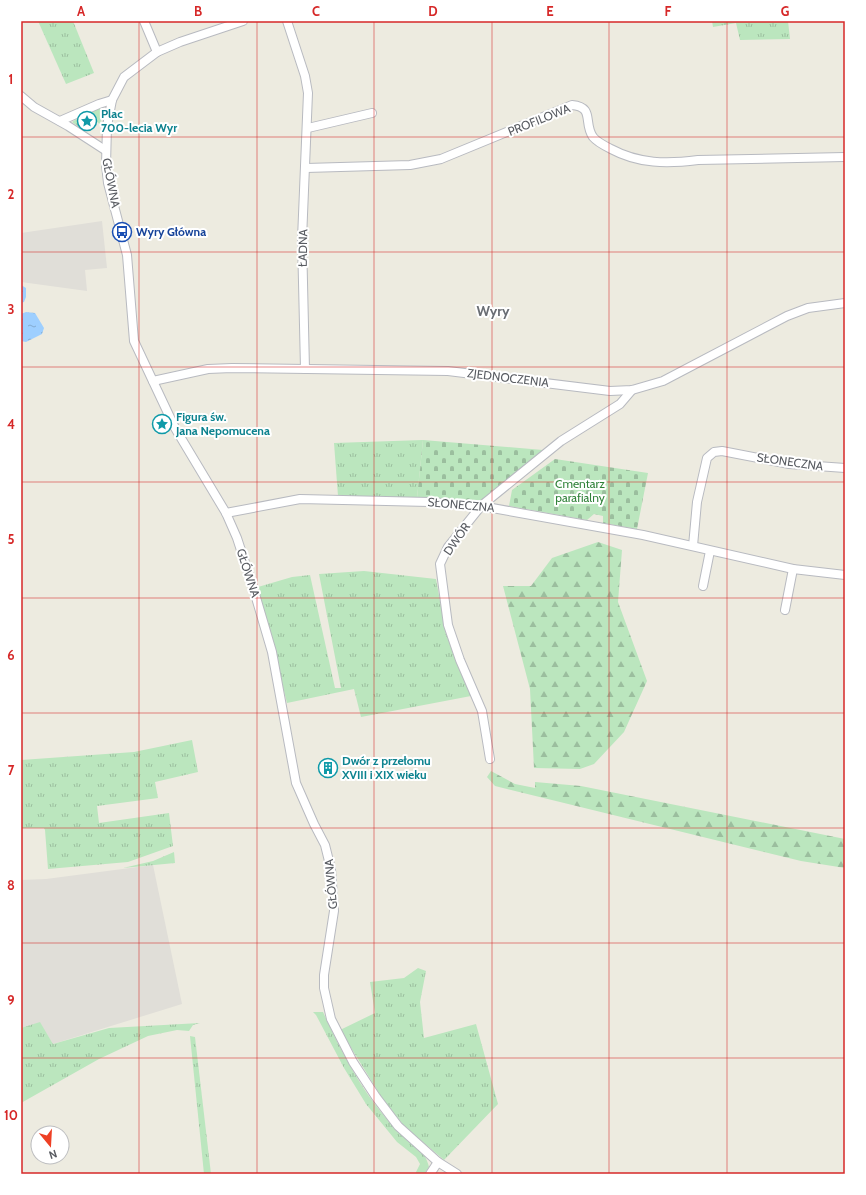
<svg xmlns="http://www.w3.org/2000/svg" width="866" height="1195" font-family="Cabin,sans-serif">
<defs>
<pattern id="grass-tufts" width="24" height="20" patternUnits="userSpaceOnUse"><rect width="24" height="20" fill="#bbe6be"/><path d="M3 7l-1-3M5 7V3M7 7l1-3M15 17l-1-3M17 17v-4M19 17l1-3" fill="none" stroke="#9bbe9e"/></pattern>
<pattern id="forest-firs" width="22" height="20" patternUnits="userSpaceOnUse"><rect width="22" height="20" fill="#bbe6be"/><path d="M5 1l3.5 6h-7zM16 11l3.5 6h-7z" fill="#9bbe9e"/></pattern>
<pattern id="cemetery-stones" width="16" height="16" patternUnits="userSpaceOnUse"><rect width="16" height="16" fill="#bbe6be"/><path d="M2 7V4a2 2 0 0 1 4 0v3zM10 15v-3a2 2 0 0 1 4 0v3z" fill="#9bbe9e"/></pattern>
<pattern id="water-ripples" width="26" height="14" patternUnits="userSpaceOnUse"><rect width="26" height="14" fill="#9ecfff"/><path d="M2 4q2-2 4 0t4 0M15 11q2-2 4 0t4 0" fill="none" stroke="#84abd2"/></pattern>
</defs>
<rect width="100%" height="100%" fill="#edebe0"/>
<g fill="#e0ded8">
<polygon points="102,221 107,268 85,270 87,291 21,282 21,233"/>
<polygon points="153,865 182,1004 53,1044 40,1023 21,1028 21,880 46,879"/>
</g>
<g fill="url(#grass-tufts)">
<polygon points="38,21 73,21 94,73 66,84"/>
<polygon points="712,21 788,21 790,39 740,40 736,23 713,27"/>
<polygon points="99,108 103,109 100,124 98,123 93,115 87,114"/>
<polygon points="84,114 81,120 83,130 72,122"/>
<polygon points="423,440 417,498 338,496 334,443"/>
<polygon points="364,571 436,579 446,634 471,696 361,717 354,689 287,703 258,587 292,577 310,575 335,688 341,688 319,574"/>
<polygon points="192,740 198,772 155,782 158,798 97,806 99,823 169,813 173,846 128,862 48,869 45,830 44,828 21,828 21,760 134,752"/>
<polygon points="174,852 175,863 123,868 153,861"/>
<polygon points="418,968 426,971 420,1002 424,1038 476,1024 498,1104 444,1160 404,1126 384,1101 340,1030 375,1013 370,982 404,978"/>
<path d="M313,1012H323C342,1053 364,1096 396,1129C407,1140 426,1150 429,1167L424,1174H415L420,1164L416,1157L397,1142L366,1104L344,1068L316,1015Z"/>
<polygon points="40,1022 53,1044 109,1028 200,1023 193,1025 189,1031 177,1030 148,1036 99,1059 21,1103 21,1028"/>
<polygon points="190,1036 195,1037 211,1174 204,1174"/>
</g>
<g fill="url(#forest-firs)">
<polygon points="598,542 622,550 618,602 647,681 624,732 594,764 580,769 534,768 530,689 503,586 531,586 552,558"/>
<polygon points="491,771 515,784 535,788 535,782 581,786 845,839 845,868 801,861 495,786 487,777"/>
</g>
<g fill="url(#cemetery-stones)">
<polygon points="423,440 543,450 480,503 417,498"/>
<polygon points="555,459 648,473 637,529 603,523 603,516 594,514 587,520 509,506 512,490"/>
</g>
<g fill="url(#water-ripples)">
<polygon points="21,285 26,288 26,297 24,302 21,303"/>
<polygon points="26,312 35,313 44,328 42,334 26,342 21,341 21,314"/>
</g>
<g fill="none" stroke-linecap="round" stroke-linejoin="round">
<defs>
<g id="minor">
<polyline points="144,21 157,52"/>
<polyline points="243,21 180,42 157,52 124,77 112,100 107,126 106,165 108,183 127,255 134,341 175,428 226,513 237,538 252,584 272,652 296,783 314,824 325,845 331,869 334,911 324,975 324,988 331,1019 353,1062 376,1097 398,1126 438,1162 457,1174"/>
<polyline points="287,21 305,76 308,93 302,239 305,369"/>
<polyline points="21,96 34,107 68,126 105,150"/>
<polyline points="60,121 99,104 112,100"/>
<polyline points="308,128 372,113"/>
<path d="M306,168L410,165L441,159L572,105C595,107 583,123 593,137C597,142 605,146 611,149C639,164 667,164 698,160L845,157"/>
<polyline points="153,381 208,369 232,368 448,371 610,391 632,390 663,381 787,316 808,308 845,303"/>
<polyline points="226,513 300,499 429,502 481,506 643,535 793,569 845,575"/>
<polyline points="693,546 697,502 707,458 714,452 722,451 789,464 845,468"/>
<polyline points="703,586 710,551"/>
<polyline points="785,610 793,569"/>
<polyline points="490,759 482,711 460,660 448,625 440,564 448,547 481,506 561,441 620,404 632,390"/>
<polyline points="430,1174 438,1162"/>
</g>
</defs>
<use href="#minor" stroke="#b8bac0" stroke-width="10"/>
<use href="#minor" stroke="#fff" stroke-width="8"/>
</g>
<path fill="none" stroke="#d62828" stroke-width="1" stroke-opacity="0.55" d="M139,21V1174M257,21V1174M374,21V1174M492,21V1174M609,21V1174M727,21V1174M21,137H845M21,252H845M21,367H845M21,482H845M21,598H845M21,713H845M21,828H845M21,943H845M21,1058H845"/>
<defs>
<symbol id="sight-ring" viewBox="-11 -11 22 22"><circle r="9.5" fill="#fff" stroke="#0f9aa8" stroke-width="1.5"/><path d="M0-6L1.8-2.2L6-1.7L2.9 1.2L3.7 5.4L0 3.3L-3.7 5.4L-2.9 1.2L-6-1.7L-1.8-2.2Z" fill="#0f9aa8"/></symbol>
<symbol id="bus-ring" viewBox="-11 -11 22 22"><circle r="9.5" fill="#fff" stroke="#1a4fb4" stroke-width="1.5"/><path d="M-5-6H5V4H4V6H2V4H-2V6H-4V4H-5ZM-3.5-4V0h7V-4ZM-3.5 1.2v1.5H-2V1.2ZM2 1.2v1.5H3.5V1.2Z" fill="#1a4fb4"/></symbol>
<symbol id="building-ring" viewBox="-11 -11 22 22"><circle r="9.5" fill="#fff" stroke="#0f9aa8" stroke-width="1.5"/><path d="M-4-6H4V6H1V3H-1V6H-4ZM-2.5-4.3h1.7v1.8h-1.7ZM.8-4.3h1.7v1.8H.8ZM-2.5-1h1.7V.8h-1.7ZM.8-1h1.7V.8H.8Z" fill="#0f9aa8"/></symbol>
</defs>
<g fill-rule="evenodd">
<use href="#sight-ring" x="76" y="110" width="22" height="22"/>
<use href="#bus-ring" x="111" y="221" width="22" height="22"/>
<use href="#sight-ring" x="151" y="413" width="22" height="22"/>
<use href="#building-ring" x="317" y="757" width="22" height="22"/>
</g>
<g text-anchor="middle" stroke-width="4" stroke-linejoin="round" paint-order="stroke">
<g font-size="12" font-weight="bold" fill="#0d838f" stroke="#fff" text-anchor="start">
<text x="101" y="118">Plac<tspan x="101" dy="14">700-lecia Wyr</tspan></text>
<text x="176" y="421">Figura św.<tspan x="176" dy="14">Jana Nepomucena</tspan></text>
<text x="342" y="765">Dwór z przełomu<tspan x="342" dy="14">XVIII i XIX wieku</tspan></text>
</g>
<g font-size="12" fill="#595c62" stroke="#fff">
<text transform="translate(539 120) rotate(-22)" y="4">PROFILOWA</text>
<text transform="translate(111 183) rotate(79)" y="4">GŁÓWNA</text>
<text transform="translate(303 248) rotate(-89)" y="4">ŁADNA</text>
<text transform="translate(508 378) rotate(7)" y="4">ZJEDNOCZENIA</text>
<text transform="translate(790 462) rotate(8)" y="4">SŁONECZNA</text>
<text transform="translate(461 505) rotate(5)" y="4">SŁONECZNA</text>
<text transform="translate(457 539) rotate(-55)" y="4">DWÓR</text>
<text transform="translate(248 573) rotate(72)" y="4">GŁÓWNA</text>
<text transform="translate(331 884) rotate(-95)" y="4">GŁÓWNA</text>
</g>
<g font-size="12" font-weight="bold" fill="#164399" stroke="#fff" text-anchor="start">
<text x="136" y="236">Wyry Główna</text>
</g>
<g font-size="12" fill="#308239" stroke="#fff">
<text x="580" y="488">Cmentarz<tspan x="580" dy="14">parafialny</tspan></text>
</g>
<g font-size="14" font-weight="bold" fill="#6a6e74" stroke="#fff">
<text x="493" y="316">Wyry</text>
</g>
</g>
<rect width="866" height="1195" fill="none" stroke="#ffffff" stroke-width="44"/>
<g transform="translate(50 1145) rotate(162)"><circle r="19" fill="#ffffff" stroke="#bdbec0"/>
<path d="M0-3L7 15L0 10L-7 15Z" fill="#ee4025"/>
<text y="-6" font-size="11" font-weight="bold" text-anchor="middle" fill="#595c62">N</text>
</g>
<rect x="22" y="22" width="822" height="1151" fill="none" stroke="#d62828" stroke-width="1.5"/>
<g font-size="13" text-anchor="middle" font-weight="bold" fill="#d62828">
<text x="81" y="16">A</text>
<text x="198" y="16">B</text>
<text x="316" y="16">C</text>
<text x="433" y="16">D</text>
<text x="550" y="16">E</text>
<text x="668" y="16">F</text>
<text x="785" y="16">G</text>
<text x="11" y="84">1</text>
<text x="11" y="199">2</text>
<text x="11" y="314">3</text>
<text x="11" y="429">4</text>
<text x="11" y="544">5</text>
<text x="11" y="660">6</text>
<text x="11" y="775">7</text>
<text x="11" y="890">8</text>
<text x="11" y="1005">9</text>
<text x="11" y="1120">10</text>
</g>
</svg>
